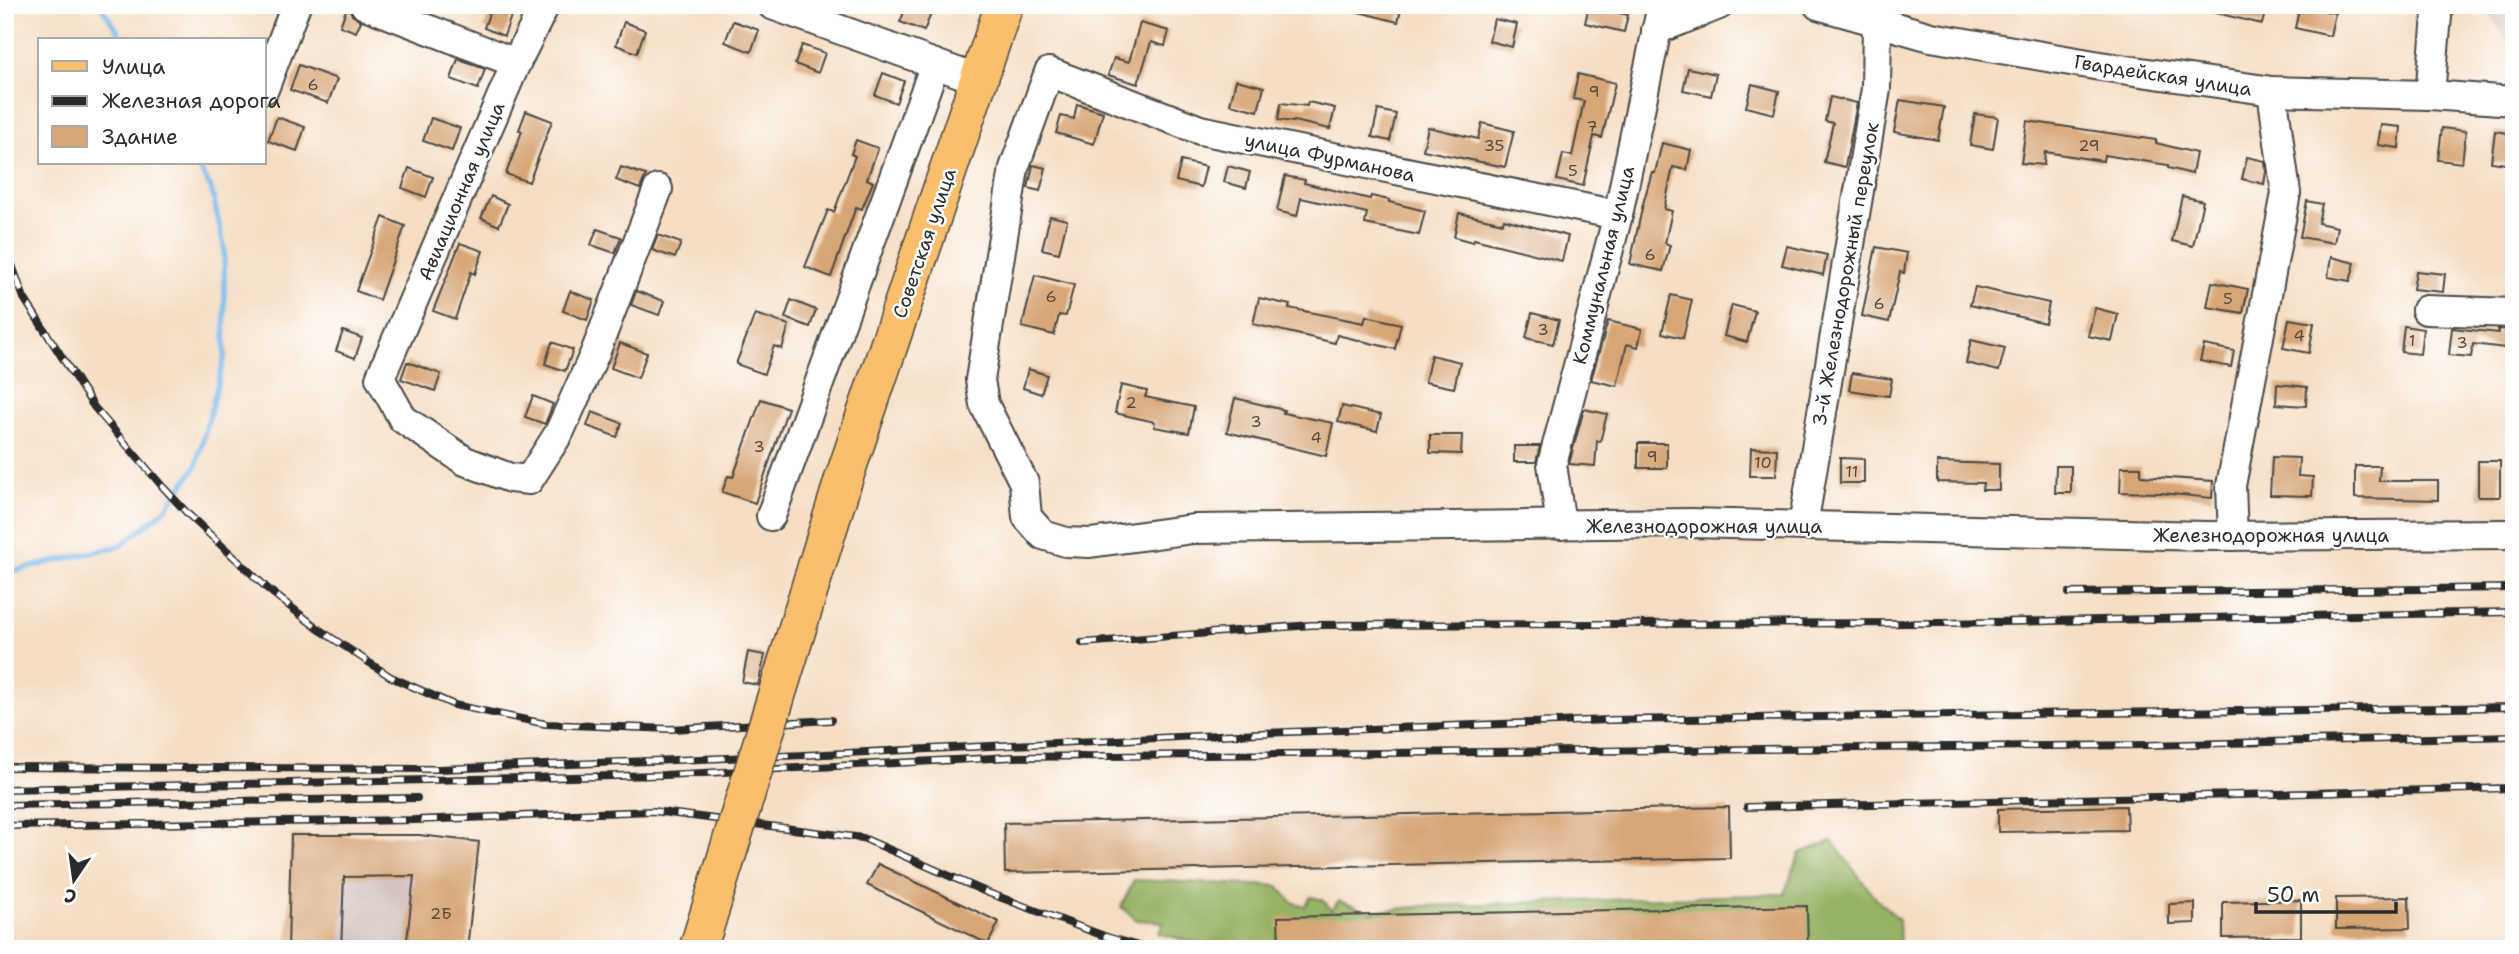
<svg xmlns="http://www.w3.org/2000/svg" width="2519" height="954" font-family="'Shantell Sans',sans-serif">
<rect width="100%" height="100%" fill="#fff"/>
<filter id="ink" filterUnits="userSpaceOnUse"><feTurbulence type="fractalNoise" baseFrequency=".0143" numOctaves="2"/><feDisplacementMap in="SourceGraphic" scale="14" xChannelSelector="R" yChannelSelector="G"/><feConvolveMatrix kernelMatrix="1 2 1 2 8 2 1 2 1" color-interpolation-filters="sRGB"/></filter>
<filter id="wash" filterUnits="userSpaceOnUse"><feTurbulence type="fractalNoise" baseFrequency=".00686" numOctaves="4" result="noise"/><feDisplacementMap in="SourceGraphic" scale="28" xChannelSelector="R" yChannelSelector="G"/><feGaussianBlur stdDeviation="1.57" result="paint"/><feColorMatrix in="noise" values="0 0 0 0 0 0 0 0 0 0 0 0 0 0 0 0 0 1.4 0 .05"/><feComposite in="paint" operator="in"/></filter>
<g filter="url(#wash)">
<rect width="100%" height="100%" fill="#f5dec4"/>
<g fill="#d0c0bc">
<polygon points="2485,5 2514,5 2514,55"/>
<polygon points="291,835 419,835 479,842 467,949 288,949"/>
</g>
<polygon fill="#96b265" stroke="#606e48" stroke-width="2" points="1832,841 1878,901 1899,919 1900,949 1215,949 1159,933 1164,922 1137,920 1121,907 1134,880 1278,886 1292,902 1305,906 1311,897 1323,900 1331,910 1339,901 1371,912 1423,906 1784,894 1800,853"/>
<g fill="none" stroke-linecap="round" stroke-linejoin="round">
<g stroke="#76b9eb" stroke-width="5">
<polyline points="100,5 124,40"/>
<polyline points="5,573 120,546 164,511 196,467 225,356 224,246 211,188 196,163"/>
</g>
</g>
<g id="blocks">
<g fill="#d7a677">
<polygon points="348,5 352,15 361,21 356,32 340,26"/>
<polygon points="492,5 515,5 504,36 484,28"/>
<polygon points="907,5 925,5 933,9 924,31 900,22"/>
<polygon points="1355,5 1402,5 1398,22 1355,11"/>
<polygon points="2208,5 2267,5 2262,24 2208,11"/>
<polygon points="2300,5 2335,13 2330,36 2295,28"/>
<polygon points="1589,6 1628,15 1624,32 1585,23"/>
<polygon points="1494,19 1517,24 1512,47 1489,41"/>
<polygon points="733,21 759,30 751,52 725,42"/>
<polygon points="624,22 645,30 637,53 616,45"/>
<polygon points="1140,23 1169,31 1165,46 1151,42 1138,84 1108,75 1114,58 1129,62"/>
<polygon points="802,45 825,53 818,73 795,64"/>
<polygon points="458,59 485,69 478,89 451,79"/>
<polygon points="299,65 337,79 328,103 290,90"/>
<polygon points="1688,68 1716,74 1711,96 1683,90"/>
<polygon points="883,73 904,81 896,103 875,95"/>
<polygon points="1578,74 1615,83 1602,138 1594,136 1583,186 1557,180 1563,154 1572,156 1584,101 1573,99"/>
<polygon points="1236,80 1264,87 1258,111 1230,104"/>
<polygon points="1752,84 1779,91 1774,114 1746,107"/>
<polygon points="1830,97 1857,103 1845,167 1824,162 1833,123 1825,121"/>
<polygon points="1900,100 1944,107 1938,140 1894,132"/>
<polygon points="1308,102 1335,108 1330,129 1294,121 1293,122 1278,120 1281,103 1307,106"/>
<polygon points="1077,104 1103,112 1094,144 1056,133 1061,116 1074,119"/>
<polygon points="1378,110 1396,114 1390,141 1372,137"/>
<polygon points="526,111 552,121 529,182 506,174 522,131 519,130"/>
<polygon points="1975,114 1998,117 1993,149 1970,145"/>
<polygon points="277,117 305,127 297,151 268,141"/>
<polygon points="431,118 460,128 452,151 423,141"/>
<polygon points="2027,121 2156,140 2156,143 2196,153 2192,174 2168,168 2168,165 2104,155 2103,161 2045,152 2044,165 2021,163"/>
<polygon points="1482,123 1514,131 1505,167 1423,150 1428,127 1478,139"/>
<polygon points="2381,125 2401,127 2399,148 2378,145"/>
<polygon points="2442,128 2466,131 2462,163 2438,160"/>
<polygon points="2495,131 2514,134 2514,165 2491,162"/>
<polygon points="856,140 878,148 867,179 873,182 862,209 856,207 831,277 805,267 828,210 834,212 855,156 851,154"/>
<polygon points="1662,143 1691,150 1687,170 1673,167 1664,209 1672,211 1665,243 1670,245 1663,271 1630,264 1643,204 1652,172 1655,173"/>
<polygon points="2247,157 2265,161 2266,172 2264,184 2242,179"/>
<polygon points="1181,161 1206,167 1201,187 1176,181"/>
<polygon points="1033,165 1046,168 1040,191 1028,188"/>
<polygon points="1228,166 1250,172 1246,188 1224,182"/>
<polygon points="621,167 646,175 640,189 616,180"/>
<polygon points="409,168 433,177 426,197 402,188"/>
<polygon points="1285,176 1305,180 1304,183 1370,199 1371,196 1389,200 1389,202 1425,211 1419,235 1365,224 1367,213 1301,198 1297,216 1277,211"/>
<polygon points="491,196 508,204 499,226 481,218"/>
<polygon points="2182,196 2203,201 2193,246 2172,241"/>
<polygon points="2307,201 2322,204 2318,223 2337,227 2334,243 2300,237"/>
<polygon points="1459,213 1503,223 1504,219 1568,236 1562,261 1474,239 1473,242 1454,237"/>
<polygon points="1050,216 1067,220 1059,253 1042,249"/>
<polygon points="383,217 405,226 379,300 356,291"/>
<polygon points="597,229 621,237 615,253 591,245"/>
<polygon points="658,235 681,243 675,258 652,250"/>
<polygon points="460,243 483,251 475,274 471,272 455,319 433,311"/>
<polygon points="1787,246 1827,255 1823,275 1782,265"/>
<polygon points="1876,247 1907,253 1904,273 1900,272 1889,322 1862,316"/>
<polygon points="2331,257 2355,263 2350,281 2328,277"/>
<polygon points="2416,271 2445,274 2443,292 2413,289"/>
<polygon points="1035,275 1074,285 1066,316 1059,315 1054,335 1022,327"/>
<polygon points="2212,282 2248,289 2243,313 2207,307"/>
<polygon points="1975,287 2049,303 2045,323 1970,305"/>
<polygon points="570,291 594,300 587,320 563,311"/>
<polygon points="636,291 664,301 659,315 631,305"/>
<polygon points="1671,295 1692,300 1683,338 1662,333"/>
<polygon points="1259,298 1290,305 1289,308 1364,323 1366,316 1401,324 1395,349 1337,335 1335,343 1253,324"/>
<polygon points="791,300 816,310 810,327 785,318"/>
<polygon points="1732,305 1755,311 1747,342 1724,336"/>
<polygon points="2095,308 2118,314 2112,341 2088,336"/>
<polygon points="1532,313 1559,320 1553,344 1526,338"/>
<polygon points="755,314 789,325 782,349 774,346 764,374 736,364"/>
<polygon points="2289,319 2314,323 2309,353 2283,348"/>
<polygon points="1608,321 1642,329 1638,347 1627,344 1617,386 1591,380"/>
<polygon points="2404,326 2423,329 2420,354 2401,352"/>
<polygon points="2452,328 2498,333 2498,329 2514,330 2514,349 2473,344 2471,357 2449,355"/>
<polygon points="343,331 362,338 355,358 336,351"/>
<polygon points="1971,340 2005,348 1999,371 1966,363"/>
<polygon points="552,342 573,350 565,371 545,364"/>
<polygon points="620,343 647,353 638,378 611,368"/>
<polygon points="2204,345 2234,351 2231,367 2200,361"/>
<polygon points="1431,355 1460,362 1454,388 1425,382"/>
<polygon points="407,362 441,374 435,391 401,379"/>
<polygon points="1028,369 1047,375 1041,394 1023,388"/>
<polygon points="1852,373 1892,379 1889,396 1849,390"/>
<polygon points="2277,384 2307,387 2306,406 2276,404"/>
<polygon points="1121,385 1147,391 1145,397 1194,407 1189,433 1154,427 1155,422 1115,413"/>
<polygon points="533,396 553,404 545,424 525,417"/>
<polygon points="1235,398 1284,410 1283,413 1333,423 1326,456 1227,432"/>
<polygon points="761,399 788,408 755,503 722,492 728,476 733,477"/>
<polygon points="1342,406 1381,415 1377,431 1338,422"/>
<polygon points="1584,409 1607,414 1600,442 1597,441 1595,466 1569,464"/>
<polygon points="592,412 622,423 617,437 587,426"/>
<polygon points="1430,435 1462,435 1461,454 1430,453"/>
<rect x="1638" y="443" width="29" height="25"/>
<polygon points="1514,446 1540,446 1536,462 1514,462"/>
<polygon points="1751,448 1777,449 1776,476 1750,476"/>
<polygon points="2272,457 2299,458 2298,476 2313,477 2312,496 2270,495"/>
<polygon points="1840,458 1864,459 1864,483 1840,483"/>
<rect x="2478" y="461" width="22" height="36"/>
<polygon points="1937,462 1999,464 1999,490 1982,490 1983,483 1937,482"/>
<polygon points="2056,466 2071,466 2071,493 2055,493"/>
<polygon points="2355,466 2380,466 2379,481 2438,481 2438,500 2355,498"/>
<polygon points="2121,467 2141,467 2141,476 2213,481 2212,498 2161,493 2120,492"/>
<polygon points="748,652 765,655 758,685 742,682"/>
<polygon points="2126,806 2127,830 1998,832 1998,809"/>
<polygon points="1729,807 1730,858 1005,873 1004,823"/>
<polygon points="291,835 419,835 479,842 467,949 406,949 414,876 344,877 341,949 288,949"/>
<polygon points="878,864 999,922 988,944 867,885"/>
<polygon points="2409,897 2410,928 2336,929 2336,898"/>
<polygon points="2301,900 2301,937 2223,938 2223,902"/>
<polygon points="2195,903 2195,923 2169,924 2169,904"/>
<polygon points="1807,906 1808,949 1279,949 1278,917"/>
</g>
</g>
</g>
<g filter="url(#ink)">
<use href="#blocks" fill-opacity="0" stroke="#494642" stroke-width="2"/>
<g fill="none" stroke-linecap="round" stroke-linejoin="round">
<defs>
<g id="minor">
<polyline points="365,5 516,63"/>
<polyline points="545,5 516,63 380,378 403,419 465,461 510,478 529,480 559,433 595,353 658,189"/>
<polyline points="772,5 979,80"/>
<polyline points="1818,5 1931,37 2100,66 2272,91 2430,95 2514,101"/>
<polyline points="1656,30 1719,5"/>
<polyline points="264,89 296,5"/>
<polyline points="2430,95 2438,5"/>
<polyline points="1618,215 1200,130 1049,72 1014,168 980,380 984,404 1024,483 1027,517 1043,535 1066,542 1090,543 1193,529 1691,523 2205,536 2514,534"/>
<polyline points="2426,310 2514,313"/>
<polyline points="771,516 935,64"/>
<polyline points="1561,525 1552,464 1618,215 1662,5"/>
<polyline points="1803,526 1876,89 1877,22"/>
<polyline points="2233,536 2231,486 2286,193 2272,91"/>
</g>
<polyline id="major" points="843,481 1004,5"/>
</defs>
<use href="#minor" stroke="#494642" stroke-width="32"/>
<use href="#major" stroke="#494642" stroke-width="40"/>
<use href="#minor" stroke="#fff" stroke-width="28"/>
<use href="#major" stroke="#f9bf6d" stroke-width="37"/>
<defs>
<g id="rail">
<polyline points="5,246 24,298 94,407 162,486 188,514 269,590 320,630 391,677 454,705 546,724 671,729 831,720"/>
<polyline points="2069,593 2514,588"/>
<polyline points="1082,643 1311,625 1945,623 2514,612"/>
<polyline points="5,767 438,769 805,755 1260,733 1610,720 2514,707"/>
<polyline points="5,789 664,775 1012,757 2148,745 2514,736"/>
<polyline points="5,805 417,798"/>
<polyline points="1747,807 2514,788"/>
<polyline points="5,826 414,820 653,811 863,838 986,892 1107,937 1149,949"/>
</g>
</defs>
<use href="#rail" stroke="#2b2b2b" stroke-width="8"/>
<use href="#rail" stroke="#fff" stroke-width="5" stroke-dasharray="16" stroke-linecap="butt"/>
<defs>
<polyline id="major-bridge" points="698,949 843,481"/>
</defs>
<use href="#major-bridge" stroke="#494642" stroke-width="40" stroke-linecap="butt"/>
<use href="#major-bridge" stroke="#f9bf6d" stroke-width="37"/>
</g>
</g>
<g text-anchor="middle" stroke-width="5" stroke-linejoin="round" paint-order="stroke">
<g font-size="16" fill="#564a3e">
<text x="313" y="90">6</text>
<text x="1594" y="97">9</text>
<text x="1592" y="132">7</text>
<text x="1494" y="151">35</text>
<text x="2089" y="151">29</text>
<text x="1573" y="176">5</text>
<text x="1650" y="260">6</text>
<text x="1051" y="302">6</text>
<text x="2228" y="304">5</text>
<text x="1879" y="309">6</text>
<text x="1543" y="335">3</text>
<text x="2299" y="341">4</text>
<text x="2412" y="346">1</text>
<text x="2462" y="348">3</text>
<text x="1131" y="408">2</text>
<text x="1256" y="427">3</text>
<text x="1316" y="443">4</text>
<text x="759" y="452">3</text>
<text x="1652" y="462">9</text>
<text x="1763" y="468">10</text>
<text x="1852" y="477">11</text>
<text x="441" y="919">2Б</text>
</g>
<g font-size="19" fill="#2b2b2b" stroke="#fff">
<text transform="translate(2163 75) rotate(9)" y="7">Гвардейская улица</text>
<text transform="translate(1330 157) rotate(12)" y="7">улица Фурманова</text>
<text transform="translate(461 191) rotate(-67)" y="7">Авиационная улица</text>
<text transform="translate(924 243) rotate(-71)" y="7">Советская улица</text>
<text transform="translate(1603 265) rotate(-76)" y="7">Коммунальная улица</text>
<text transform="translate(1845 274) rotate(-80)" y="7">3-й Железнодорожный переулок</text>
<text x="1704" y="533">Железнодорожная улица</text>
<text x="2271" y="542">Железнодорожная улица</text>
</g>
</g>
<rect width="2519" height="954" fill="none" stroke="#fff" stroke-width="28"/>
<rect x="38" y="38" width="228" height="126" fill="#ffffff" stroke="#aaaaaa" stroke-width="2"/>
<rect x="52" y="61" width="35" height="10" fill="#f9bf6d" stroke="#aaaaaa" stroke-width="2"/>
<text x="102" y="74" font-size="21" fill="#2b2b2b">Улица</text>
<rect x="52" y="96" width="35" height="10" fill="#2b2b2b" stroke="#aaaaaa" stroke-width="2"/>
<text x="102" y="108" font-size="21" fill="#2b2b2b">Железная дорога</text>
<rect x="52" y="126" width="35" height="21" fill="#d7a677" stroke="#aaaaaa" stroke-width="2"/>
<text x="102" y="144" font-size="21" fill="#2b2b2b">Здание</text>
<g transform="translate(74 880) rotate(193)" stroke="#ffffff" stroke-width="5" paint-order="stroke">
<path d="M0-5L12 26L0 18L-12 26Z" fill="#2b2b2b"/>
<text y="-10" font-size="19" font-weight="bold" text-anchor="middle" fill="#2b2b2b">С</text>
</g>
<path d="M2256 902v10h140v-10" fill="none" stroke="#2b2b2b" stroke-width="3.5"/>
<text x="2267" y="902" font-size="21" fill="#2b2b2b" stroke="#ffffff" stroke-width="5" paint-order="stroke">50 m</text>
</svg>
